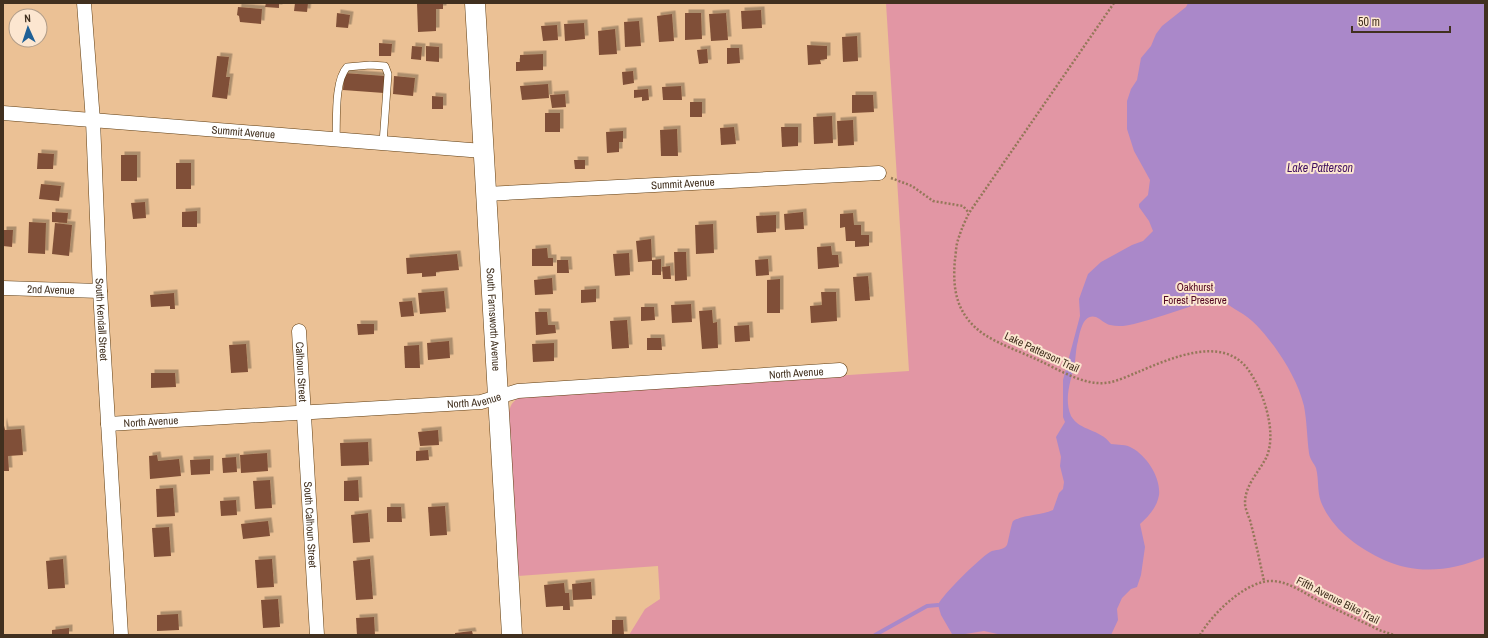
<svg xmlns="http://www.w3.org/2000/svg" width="1488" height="638" font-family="'Archivo Narrow',sans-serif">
<defs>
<filter id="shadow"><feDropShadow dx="3.5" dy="-3.5" stdDeviation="0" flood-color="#0004"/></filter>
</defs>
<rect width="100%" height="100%" fill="#ebc195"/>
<path fill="#e296a4" d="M886,3H1485V635H629L645,609L660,599L658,566L518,576L509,414C510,405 512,402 520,397L909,371Z"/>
<path fill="#aa88c9" d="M1188,3H1485V557C1451,571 1418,575 1384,560C1358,548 1332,529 1321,502C1317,491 1319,479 1316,468C1314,463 1310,460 1309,453C1307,438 1307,422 1304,406C1299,385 1287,364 1274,346C1263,332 1254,320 1238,311C1229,306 1223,299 1211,299C1205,300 1198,304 1192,306C1173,312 1153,319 1134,324C1126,326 1118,327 1110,325C1105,324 1101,319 1096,317C1083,313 1080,332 1078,341C1076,347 1076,354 1075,361C1072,379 1063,397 1071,416C1081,432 1099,428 1111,444C1118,445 1126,444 1132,448C1147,456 1161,478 1159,495C1157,507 1149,516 1140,524L1145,547L1141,575L1137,587L1131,589L1122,598L1117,609L1118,620L1111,635H1002L984,631L959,635L952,634L941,615L938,605C942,595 980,558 990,552C995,549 1003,551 1007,545C1008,543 1011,525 1013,521C1025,514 1040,516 1053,510L1059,493L1063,489L1064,482L1060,466L1061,457L1056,437L1065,422L1063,417V380L1080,316L1079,299L1088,274L1101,262L1132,245L1143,241L1153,231L1149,221L1139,207V204L1148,195L1150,180L1134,151L1127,129V101L1131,89L1137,80L1141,58L1151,46L1156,34L1162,26L1186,7Z"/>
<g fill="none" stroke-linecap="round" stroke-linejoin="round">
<polyline stroke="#aa88c9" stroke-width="4" points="875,635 927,606 938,605"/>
</g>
<g fill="#805037" filter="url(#shadow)">
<polygon points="266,3 279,3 279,8 265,7"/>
<polygon points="295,3 308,3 307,12 294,11"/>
<polygon points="417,3 443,3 443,9 436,9 436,31 418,32"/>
<polygon points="238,7 262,9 261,24 240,22 239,16 237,15"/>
<polygon points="761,10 762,28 742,29 741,11"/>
<polygon points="337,13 350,15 348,28 336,27"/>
<polygon points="685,13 701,13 702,39 685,40"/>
<polygon points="726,13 728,40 711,41 709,14"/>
<polygon points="672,14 674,41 659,42 657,16"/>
<polygon points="639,21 641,46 625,47 624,22"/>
<polygon points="584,23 585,39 565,41 564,24"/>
<polygon points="557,25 558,40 543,41 541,26"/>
<polygon points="615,29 617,54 599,55 598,31"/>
<polygon points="857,36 858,61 843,62 842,37"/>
<polygon points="379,43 392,44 391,56 379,56"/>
<polygon points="807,45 827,46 827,59 820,60 821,64 808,65"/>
<polygon points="412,46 422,47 421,60 411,59"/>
<polygon points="426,46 439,47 439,62 426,61"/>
<polygon points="727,48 739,48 740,63 727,64"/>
<polygon points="707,49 708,63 699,64 697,50"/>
<polygon points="543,54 543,70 516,71 516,62 520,62 520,55"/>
<polygon points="217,56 229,57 226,77 230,77 227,99 212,97"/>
<polygon points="633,71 634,83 623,85 622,72"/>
<polygon points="344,73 385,76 384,93 343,90"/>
<polygon points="394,76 415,78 413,96 393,94"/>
<polygon points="548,84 549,98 522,100 520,86"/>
<polygon points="681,86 682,100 663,100 662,87"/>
<polygon points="648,89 649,100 642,101 642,97 634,98 634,90"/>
<polygon points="565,94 566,107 552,108 550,95"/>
<polygon points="852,95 873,95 874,112 852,113"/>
<polygon points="432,96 443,97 443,109 432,109"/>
<rect x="690" y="102" width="12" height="15"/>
<rect x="545" y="113" width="15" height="19"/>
<polygon points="832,116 833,143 814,144 813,117"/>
<polygon points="853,120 854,145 838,146 837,121"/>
<polygon points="734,127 736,144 721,145 720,128"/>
<polygon points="781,127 798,127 798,146 782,147"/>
<polygon points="677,129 678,156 661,156 660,130"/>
<polygon points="623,131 623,142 619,142 619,152 607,153 606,132"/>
<polygon points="38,153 54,154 53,169 37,169"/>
<rect x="121" y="155" width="16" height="26"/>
<polygon points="574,160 585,160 585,169 575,169"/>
<rect x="176" y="163" width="15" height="26"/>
<polygon points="41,184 61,186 59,201 39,199"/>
<polygon points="145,202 146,218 133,219 131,203"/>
<polygon points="197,211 197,227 182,227 182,212"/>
<polygon points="52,212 68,213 67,223 52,222"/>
<polygon points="803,212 804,229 785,230 784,214"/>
<polygon points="853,213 854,225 861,225 861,235 869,235 869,246 855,247 855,241 846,241 845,227 840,228 840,214"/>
<polygon points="776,215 776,232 757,233 756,216"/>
<polygon points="29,222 46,223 45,254 28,253"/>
<polygon points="55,223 72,225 69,256 52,254"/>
<polygon points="713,224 714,253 696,254 695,225"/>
<polygon points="3,230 13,230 12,247 3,246"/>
<polygon points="651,239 652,260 661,259 661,275 652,275 652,261 638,262 636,241"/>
<polygon points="831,246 832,255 838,255 839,267 818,269 817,247"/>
<polygon points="547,248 548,258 553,258 553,266 532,266 532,249"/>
<polygon points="674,252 686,252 687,280 675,281"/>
<polygon points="629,253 630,275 615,276 613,254"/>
<polygon points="457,254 459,270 436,272 436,276 422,277 422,273 407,274 406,258"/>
<polygon points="768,259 769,275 756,276 755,260"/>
<polygon points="557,260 568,260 569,273 557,273"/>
<polygon points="670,266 671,279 663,279 662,267"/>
<polygon points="868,276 870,300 855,301 853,277"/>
<polygon points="552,278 553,294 535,295 534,280"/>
<polygon points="780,279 780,313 767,313 767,280"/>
<polygon points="596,289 596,302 581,303 581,290"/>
<polygon points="444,291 446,312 420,314 418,293"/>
<polygon points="821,292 836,292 837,321 811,323 810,306 822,305"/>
<polygon points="174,293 175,309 170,309 170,306 151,307 150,295"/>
<polygon points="412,301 414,316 401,317 399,302"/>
<polygon points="691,304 692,322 672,323 671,305"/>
<polygon points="641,307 654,307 655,320 641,321"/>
<polygon points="712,310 713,323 717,322 718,348 702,349 699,311"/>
<polygon points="535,312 547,312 548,325 555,325 556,333 536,335"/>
<polygon points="627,320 629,348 612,349 610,321"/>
<polygon points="357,324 374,324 374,334 358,335"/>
<polygon points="749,325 750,341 735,342 734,326"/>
<polygon points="647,338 661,338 662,350 647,350"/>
<polygon points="449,341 450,358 428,360 427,343"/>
<polygon points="554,343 554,361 533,362 532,344"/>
<polygon points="246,344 248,372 231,373 229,345"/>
<polygon points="419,345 420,368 405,368 404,346"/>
<polygon points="151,373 175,373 176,387 151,388"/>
<polygon points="3,421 5,430 21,429 23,455 8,456 9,471 3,471"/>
<polygon points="438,430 439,445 420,446 418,432"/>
<polygon points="368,442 369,465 341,466 340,443"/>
<polygon points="428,450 429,460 416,461 416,451"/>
<polygon points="267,453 268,471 241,473 240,455"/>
<polygon points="157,455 158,461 179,459 181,476 150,479 149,456"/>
<polygon points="236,457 237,472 223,473 222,458"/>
<polygon points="210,459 210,474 191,475 190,460"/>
<polygon points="270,480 272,508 255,509 253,481"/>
<polygon points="358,480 359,501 344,501 344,481"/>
<polygon points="173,488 175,516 157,517 156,489"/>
<polygon points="236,500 237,515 221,516 220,501"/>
<polygon points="445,506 447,535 430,536 428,507"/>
<polygon points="387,507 401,507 402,522 387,522"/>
<polygon points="368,513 370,542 353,543 351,515"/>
<polygon points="268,521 270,536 243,539 241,524"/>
<polygon points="169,527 171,556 154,557 152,528"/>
<polygon points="63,559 65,588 48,589 46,561"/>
<polygon points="272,559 274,587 257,588 255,560"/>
<polygon points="370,559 373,599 356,600 353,561"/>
<polygon points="591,582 592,599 573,600 572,584"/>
<polygon points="564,583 565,593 569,593 570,610 563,610 563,606 546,607 544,585"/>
<polygon points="278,599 280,627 263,628 261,600"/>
<polygon points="178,614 179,630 157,631 157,615"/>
<polygon points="374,617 375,635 357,635 356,618"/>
<polygon points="612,620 623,620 624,635 612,635"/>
<polygon points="69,628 69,635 52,635 52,630"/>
<polygon points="472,631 473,635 455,635 455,633"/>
</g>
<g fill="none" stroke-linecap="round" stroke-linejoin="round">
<defs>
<path id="lane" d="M336,140C337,120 334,81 347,67L370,65L385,66L388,74L383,143"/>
<g id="street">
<path id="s1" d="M84,3L93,121L100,291L121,635"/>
<path id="s2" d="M3,113L483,151"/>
<path id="s3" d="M486,194L879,173"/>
<path id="s4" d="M3,288L100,291"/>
<path id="s5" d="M299,331L317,635"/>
<path id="s6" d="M108,424L481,402L518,391L840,370"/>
</g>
<g id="secondary">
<path id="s7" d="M475,3L512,635"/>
</g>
</defs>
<use href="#lane" stroke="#5f3c10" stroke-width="8"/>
<use href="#street" stroke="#5f3c10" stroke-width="15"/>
<use href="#secondary" stroke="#5f3c10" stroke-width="21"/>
<g stroke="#947759" stroke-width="2.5" stroke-dasharray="2 2" stroke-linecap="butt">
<path d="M1114,3L969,213C965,221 961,230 958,240C956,245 956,253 955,259C952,291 957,316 985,335C1001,345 1021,352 1038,360C1058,369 1082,385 1105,383C1116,382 1128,376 1138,372C1169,359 1221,335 1247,368C1263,389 1279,435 1265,460C1257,474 1245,486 1245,503C1245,510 1250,518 1251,524C1256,543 1260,563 1264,581"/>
<polyline points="891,178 912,186 933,201 963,206 969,213"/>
<path d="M1200,635C1212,614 1247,579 1274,581C1291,583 1304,593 1319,601C1339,611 1359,620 1379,630L1394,635"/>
</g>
<use href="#lane" stroke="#fff" stroke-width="7"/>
<use href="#street" stroke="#fff" stroke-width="14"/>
<use href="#secondary" stroke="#fff" stroke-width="20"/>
</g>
<g text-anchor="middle" stroke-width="4" stroke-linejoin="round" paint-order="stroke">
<g font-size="11" fill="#41301f" stroke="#fce6d0">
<text dy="4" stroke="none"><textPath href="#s2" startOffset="241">Summit Avenue</textPath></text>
<text dy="4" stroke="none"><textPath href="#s3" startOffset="197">Summit Avenue</textPath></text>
<text dy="4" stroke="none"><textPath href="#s4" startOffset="48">2nd Avenue</textPath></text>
<text dy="4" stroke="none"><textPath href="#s1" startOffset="317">South Kendall Street</textPath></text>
<text dy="4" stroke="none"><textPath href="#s7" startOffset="317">South Farnsworth Avenue</textPath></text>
<text transform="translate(1042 352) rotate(25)" y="4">Lake Patterson Trail</text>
<text dy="4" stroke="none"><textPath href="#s5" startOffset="41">Calhoun Street</textPath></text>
<text dy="4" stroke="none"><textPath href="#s6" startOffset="691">North Avenue</textPath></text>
<text dy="4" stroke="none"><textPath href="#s6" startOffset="367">North Avenue</textPath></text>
<text dy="4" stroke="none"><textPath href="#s6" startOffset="43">North Avenue</textPath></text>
<text dy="4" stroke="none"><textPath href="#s5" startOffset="194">South Calhoun Street</textPath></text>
<text transform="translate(1338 600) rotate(27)" y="4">Fifth Avenue Bike Trail</text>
</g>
<g font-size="11" fill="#510720" stroke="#fce6d0">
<text x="1195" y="291">Oakhurst<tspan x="1195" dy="13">Forest Preserve</tspan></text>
</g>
<g font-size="12" font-style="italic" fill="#421361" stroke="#fce6d0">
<text x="1320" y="172">Lake Patterson</text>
</g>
</g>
<rect width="1488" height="638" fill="none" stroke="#41301f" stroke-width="8"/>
<g transform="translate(28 28) rotate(357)"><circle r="19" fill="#fce6d0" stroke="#b19d89"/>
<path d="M0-3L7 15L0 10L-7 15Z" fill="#1f6096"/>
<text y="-6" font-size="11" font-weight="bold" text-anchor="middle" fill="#41301f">N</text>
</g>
<path d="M1352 26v6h98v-6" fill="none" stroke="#41301f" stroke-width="2"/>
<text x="1358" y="26" font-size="12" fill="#41301f" stroke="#fce6d0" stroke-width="3" paint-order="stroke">50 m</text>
</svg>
